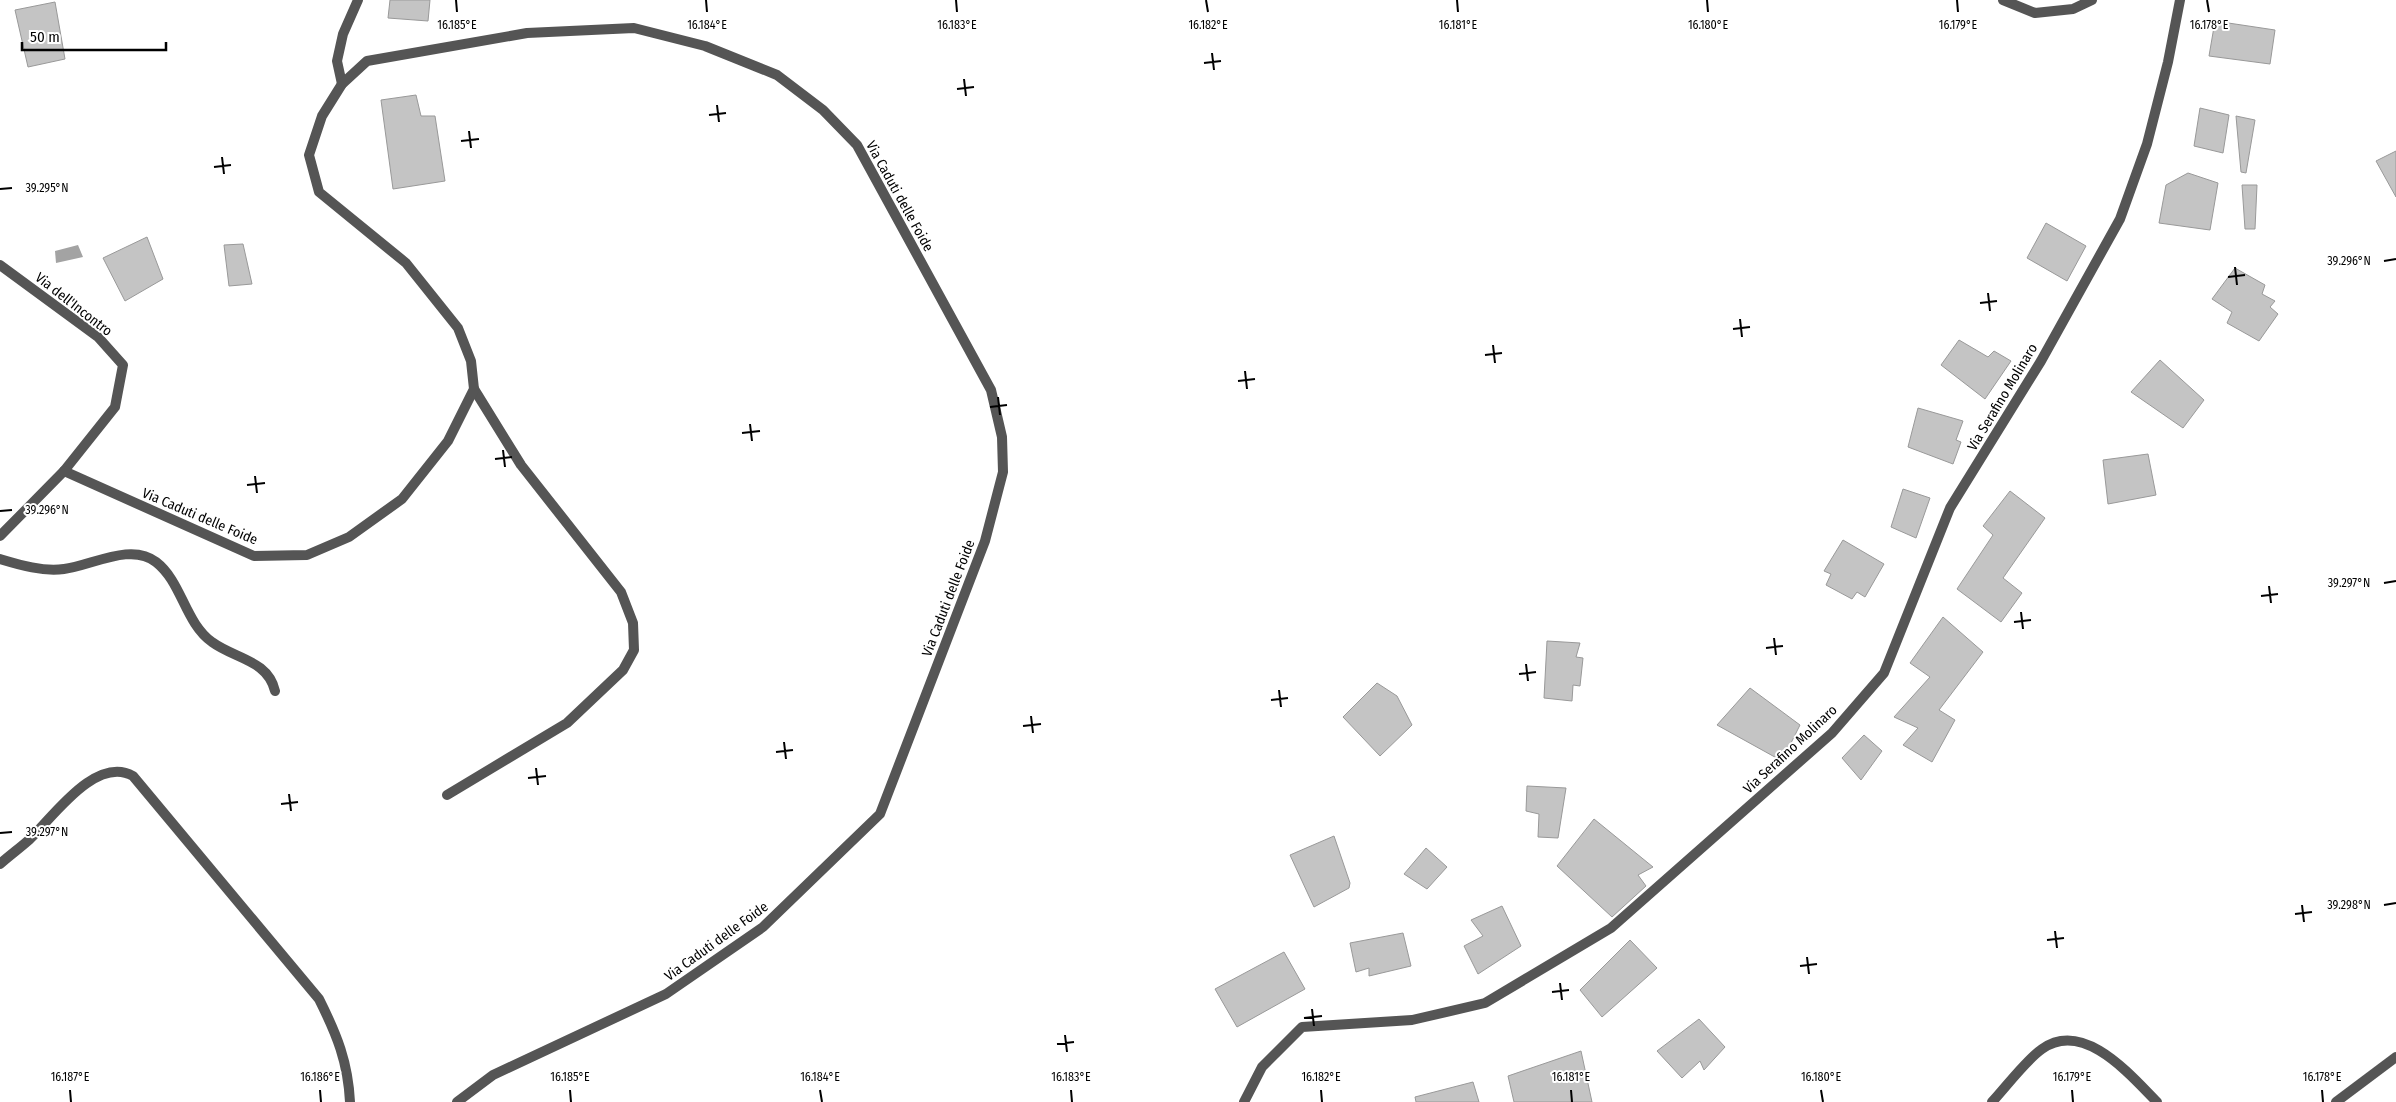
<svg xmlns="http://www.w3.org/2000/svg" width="2396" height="1102" font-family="'Fira Sans Condensed',sans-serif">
<rect width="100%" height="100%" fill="#fff"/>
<polygon fill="#a3a3a3" points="78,245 83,257 56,263 55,251"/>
<g fill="#c4c4c4" stroke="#999">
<polygon points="390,0 430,0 428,21 388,18"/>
<polygon points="55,2 65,59 28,67 15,10"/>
<polygon points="2215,21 2275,30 2270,64 2209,56"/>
<polygon points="416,95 421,116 435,116 445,181 393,189 381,100"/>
<polygon points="2200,108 2229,115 2223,153 2194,146"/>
<polygon points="2236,116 2255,120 2246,173 2241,172"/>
<polygon points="2396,151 2396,197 2376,161"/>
<polygon points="2188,173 2218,183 2210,230 2159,223 2166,185"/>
<polygon points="2242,185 2257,185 2255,229 2245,229"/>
<polygon points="2046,223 2086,246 2067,281 2027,258"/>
<polygon points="147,237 163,279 125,301 103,258"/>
<polygon points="243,244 252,284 229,286 224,245"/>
<polygon points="2235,268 2265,285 2262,294 2275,301 2270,307 2278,314 2259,341 2227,323 2232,312 2212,299"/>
<polygon points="1959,340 1988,357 1994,351 2011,361 1985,399 1941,365"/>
<polygon points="2160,360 2204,400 2183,428 2131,392"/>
<polygon points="1918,408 1963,421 1956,440 1961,442 1953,464 1908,447"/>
<polygon points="2148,454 2156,495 2108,504 2103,460"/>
<polygon points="1903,489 1930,498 1916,538 1891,527"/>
<polygon points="2010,491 2045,518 2003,578 2022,593 2001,622 1957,589 1993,535 1983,526"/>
<polygon points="1843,540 1884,564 1865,597 1857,592 1852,599 1826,585 1831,574 1824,571"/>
<polygon points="1943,617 1983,652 1939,710 1955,720 1932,762 1903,745 1918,728 1894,717 1930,677 1910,663"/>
<polygon points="1547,641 1580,643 1576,657 1583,658 1580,686 1573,685 1572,701 1544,698"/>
<polygon points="1377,683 1397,696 1412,725 1380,756 1343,717"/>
<polygon points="1750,688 1800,725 1782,761 1717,725"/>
<polygon points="1864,735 1882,751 1861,780 1842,758"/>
<polygon points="1527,786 1566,788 1558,838 1538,837 1539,814 1526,811"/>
<polygon points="1594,819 1653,867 1638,875 1646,886 1612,917 1557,866"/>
<polygon points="1334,836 1350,883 1349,888 1314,907 1290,855"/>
<polygon points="1426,848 1447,867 1427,889 1404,874"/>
<polygon points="1502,906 1521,946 1478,974 1464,946 1483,936 1471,920"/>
<polygon points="1403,933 1411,966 1369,976 1369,968 1356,972 1350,943"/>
<polygon points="1630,940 1657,968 1602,1017 1580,990"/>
<polygon points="1284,952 1305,989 1237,1027 1215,989"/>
<polygon points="1699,1019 1725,1047 1704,1070 1700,1061 1682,1078 1657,1051"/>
<polygon points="1581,1051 1592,1102 1514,1102 1508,1076"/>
<polygon points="1473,1082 1479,1102 1416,1102 1415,1097"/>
</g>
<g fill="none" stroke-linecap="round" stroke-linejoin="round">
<g stroke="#555" stroke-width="10">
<polyline points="2003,0 2035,13 2073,9 2092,0"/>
<polyline points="342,84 337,61 343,34 358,0"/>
<path d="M0,559C20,565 43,572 64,569C91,566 131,542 156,562C182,582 185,623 212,642C235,659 268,660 275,691"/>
<polyline points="447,795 567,723 623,670 634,650 633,623 621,592 521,465 474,389"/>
<path d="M0,864C10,855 20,848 30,839C53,817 96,755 133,776L319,999C337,1035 348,1062 350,1102"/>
<polyline points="1244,1102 1262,1067 1302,1027 1412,1020 1485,1003 1611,928 1832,733 1884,673 1950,508 2041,361 2120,219 2147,144 2168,62 2180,0"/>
</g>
<g stroke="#555" stroke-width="10">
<polyline points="0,265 98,337 123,365 115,407 64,471 0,536"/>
<polyline points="64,471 254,556 307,555 349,537 402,499 448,441 474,389 471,361 458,328 406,263 319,192 309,155 322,116 342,84 367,61 527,33 634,28 705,46 777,75 823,110 857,145 991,390 1002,437 1003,472 985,541 880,814 763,927 666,994 493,1075 457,1102"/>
<path d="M1992,1102C2006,1087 2026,1060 2042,1049C2084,1019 2131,1076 2157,1102"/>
<polyline points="2336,1102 2396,1057"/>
</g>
</g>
<path fill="none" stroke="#000" stroke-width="2" d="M456,0L457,12M706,0L707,12M956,0L957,12M1206,0L1208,12M1457,0L1458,12M1707,0L1708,12M1957,0L1958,12M2207,0L2209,12M1212,53L1214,70M1204,63L1221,61M964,79L966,96M957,89L974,87M717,105L719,122M709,115L726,113M469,131L471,148M461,141L479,139M222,157L224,174M214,167L231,165M0,189L12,188M2384,261L2396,259M2235,267L2237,285M2228,277L2245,275M1988,293L1990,311M1980,303L1997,301M1740,319L1742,337M1733,329L1750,327M1493,345L1495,363M1485,355L1502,353M1245,371L1247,389M1238,381L1255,379M998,397L1000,415M990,407L1007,405M750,424L752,441M742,433L760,431M503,450L505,467M495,459L512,457M255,476L257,493M247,485L265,483M0,511L12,510M2384,583L2396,581M2269,586L2271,603M2261,596L2278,594M2021,612L2023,629M2014,622L2031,620M1774,638L1776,655M1766,648L1783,646M1526,664L1528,681M1519,674L1536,672M1279,690L1281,707M1271,700L1288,698M1031,716L1033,733M1023,726L1041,724M784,742L786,759M776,752L793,750M536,768L538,785M528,778L546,776M289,794L291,811M281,804L298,802M0,833L12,832M2302,905L2304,922M2384,905L2396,903M2295,914L2312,912M2055,931L2057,948M2047,940L2064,938M1807,957L1809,974M1800,966L1817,964M1560,983L1562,1000M1552,992L1569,990M1312,1009L1314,1026M1304,1018L1322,1016M1065,1035L1067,1052M1057,1044L1074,1042M70,1090L71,1102M320,1090L321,1102M570,1090L571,1102M820,1090L822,1102M1071,1090L1072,1102M1321,1090L1322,1102M1571,1090L1572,1102M1821,1090L1823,1102M2072,1090L2073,1102M2322,1090L2323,1102"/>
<g text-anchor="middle" stroke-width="4" stroke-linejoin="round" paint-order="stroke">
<g font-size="14" fill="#000" stroke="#fff">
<text transform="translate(900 196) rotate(61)" y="5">Via Caduti delle Foide</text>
<text transform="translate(74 304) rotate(38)" y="5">Via dell'Incontro</text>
<text transform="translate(2002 397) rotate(-59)" y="5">Via Serafino Molinaro</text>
<text transform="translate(200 516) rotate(23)" y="5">Via Caduti delle Foide</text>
<text transform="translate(948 598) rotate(-69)" y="5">Via Caduti delle Foide</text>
<text transform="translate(1790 749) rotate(-43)" y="5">Via Serafino Molinaro</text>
<text transform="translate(716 941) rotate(-36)" y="5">Via Caduti delle Foide</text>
</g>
</g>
<g font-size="12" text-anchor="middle" fill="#000" stroke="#fff" stroke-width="4" stroke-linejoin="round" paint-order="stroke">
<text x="457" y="29">16.185°E</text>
<text x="707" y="29">16.184°E</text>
<text x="957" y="29">16.183°E</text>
<text x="1208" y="29">16.182°E</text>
<text x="1458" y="29">16.181°E</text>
<text x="1708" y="29">16.180°E</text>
<text x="1958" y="29">16.179°E</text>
<text x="2209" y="29">16.178°E</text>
<text x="47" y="192">39.295°N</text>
<text x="2349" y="265">39.296°N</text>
<text x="47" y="514">39.296°N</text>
<text x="2349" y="587">39.297°N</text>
<text x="47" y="836">39.297°N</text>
<text x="2349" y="909">39.298°N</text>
<text x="70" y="1081">16.187°E</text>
<text x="320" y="1081">16.186°E</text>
<text x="570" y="1081">16.185°E</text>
<text x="820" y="1081">16.184°E</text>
<text x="1071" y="1081">16.183°E</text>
<text x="1321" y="1081">16.182°E</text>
<text x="1571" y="1081">16.181°E</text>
<text x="1821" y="1081">16.180°E</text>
<text x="2072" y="1081">16.179°E</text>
<text x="2322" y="1081">16.178°E</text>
</g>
<path d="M22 42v8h144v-8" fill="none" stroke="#000000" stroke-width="2.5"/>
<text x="30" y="42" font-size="15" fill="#000000" stroke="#ffffff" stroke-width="4" paint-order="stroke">50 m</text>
</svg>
